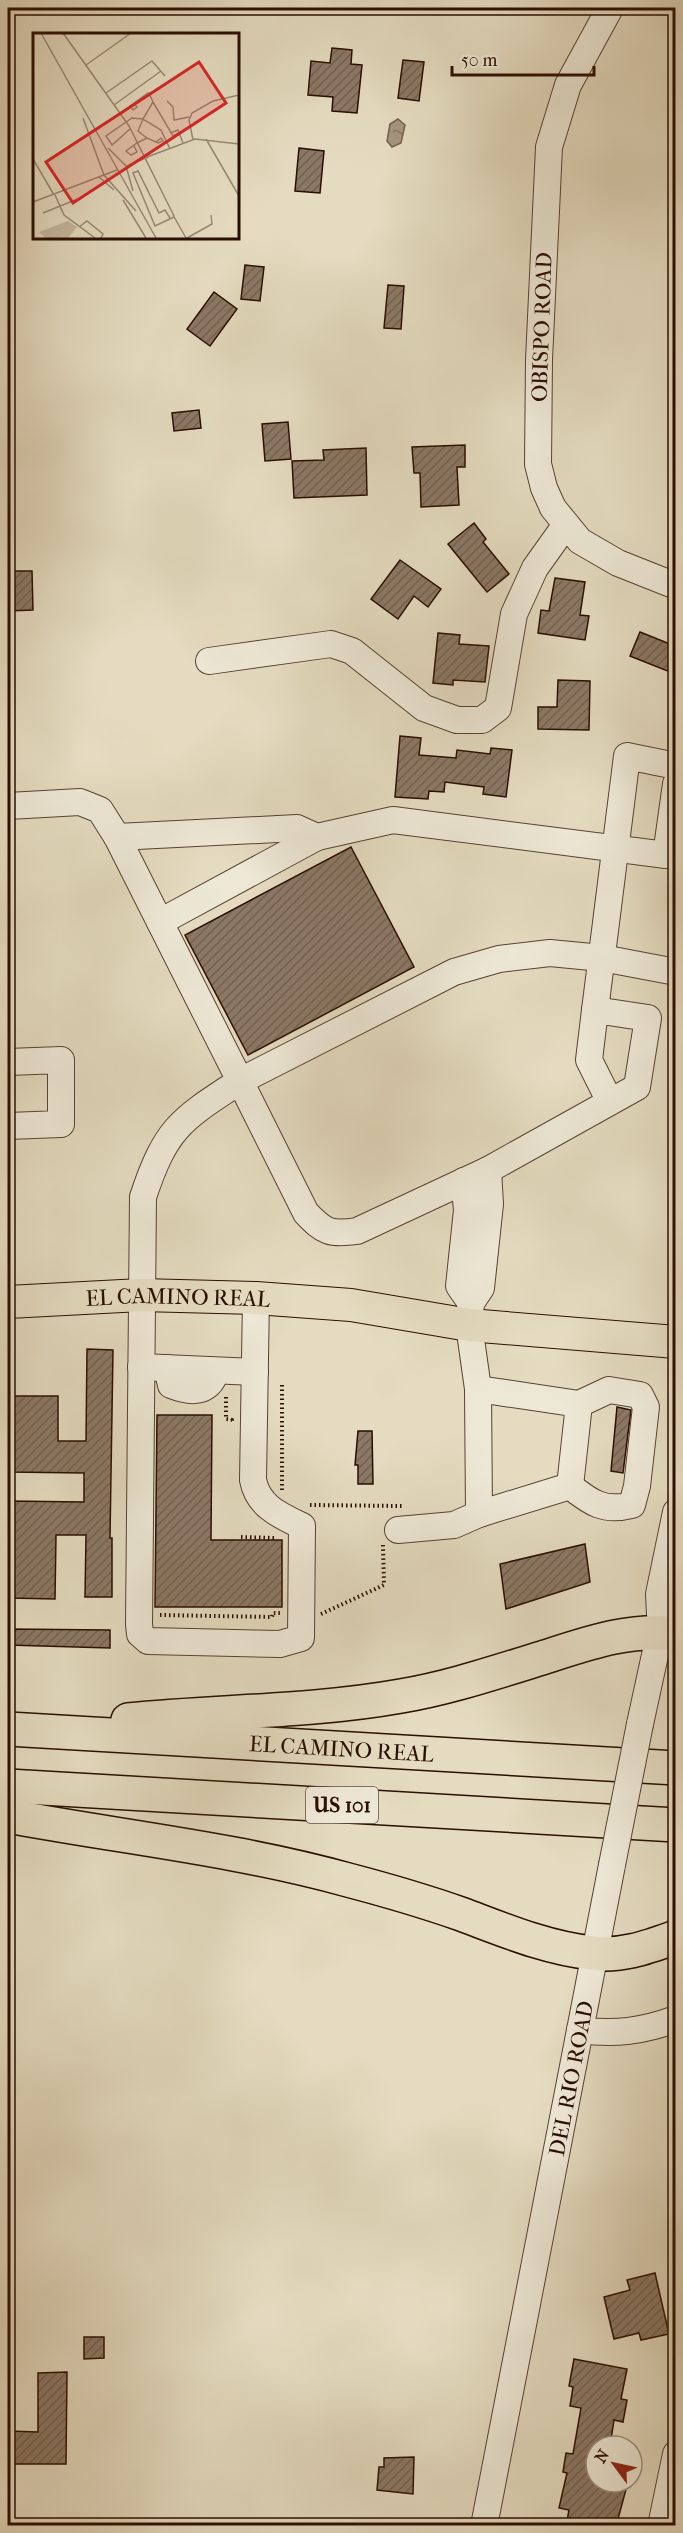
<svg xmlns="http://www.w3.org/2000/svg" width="683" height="2533" font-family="'IM FELL French Canon',serif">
<defs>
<pattern id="water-ripples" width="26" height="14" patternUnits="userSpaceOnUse" patternTransform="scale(1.5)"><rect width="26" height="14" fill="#a5957f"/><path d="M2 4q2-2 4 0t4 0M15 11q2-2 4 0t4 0" fill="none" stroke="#877866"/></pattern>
<pattern id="building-hatch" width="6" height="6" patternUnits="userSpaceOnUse" patternTransform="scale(1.5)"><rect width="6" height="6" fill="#8b7865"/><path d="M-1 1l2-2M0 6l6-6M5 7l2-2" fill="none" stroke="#726151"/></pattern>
</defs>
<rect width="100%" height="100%" fill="#e4dbc0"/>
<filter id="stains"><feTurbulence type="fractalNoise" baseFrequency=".00333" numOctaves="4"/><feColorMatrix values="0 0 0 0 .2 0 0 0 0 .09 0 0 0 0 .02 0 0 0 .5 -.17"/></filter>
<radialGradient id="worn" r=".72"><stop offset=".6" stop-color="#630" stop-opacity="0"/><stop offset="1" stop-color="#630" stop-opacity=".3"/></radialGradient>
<polygon fill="url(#water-ripples)" stroke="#745f4d" stroke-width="1.5" points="398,119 405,125 401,143 392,147 387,141 390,124"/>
<g fill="url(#building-hatch)" stroke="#2b0d02" stroke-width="1.5">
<polygon points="332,48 352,50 351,64 362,65 357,113 332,111 333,97 308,95 311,61 330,63"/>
<polygon points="403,60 424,62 419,101 398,98"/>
<polygon points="299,148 324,151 320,193 295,191"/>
<polygon points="245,265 264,267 260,301 241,299"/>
<polygon points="388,285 404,286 401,329 384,328"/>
<polygon points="214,292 237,309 210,346 187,329"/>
<polygon points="199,410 201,428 174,431 172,413"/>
<polygon points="288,422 291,459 265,461 262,424"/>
<polygon points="465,445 465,467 457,467 459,505 421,507 420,473 414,473 412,447"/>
<polygon points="366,448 367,495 294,498 292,461 324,460 323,450"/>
<polygon points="474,523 486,539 483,542 509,574 487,592 448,544"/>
<polygon points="400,560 441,589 428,607 414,596 398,619 371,599"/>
<polygon points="8,571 32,571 33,610 8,611"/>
<polygon points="555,578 585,582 580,615 589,616 585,640 538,633 541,610 549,611"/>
<polygon points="640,632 675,646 675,674 630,656"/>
<polygon points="438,633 460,635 459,644 489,646 485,682 453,680 453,685 433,683"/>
<polygon points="558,680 590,681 589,730 538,729 538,707 557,707"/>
<polygon points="400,736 421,738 419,755 456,758 457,750 490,754 491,748 512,750 506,797 483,794 484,787 445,782 444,792 429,791 428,799 395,797"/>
<polygon points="351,847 414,967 248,1055 185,935"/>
<polygon points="87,1349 113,1350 110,1538 112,1538 112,1597 85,1597 86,1535 56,1535 55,1599 8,1598 8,1501 84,1502 84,1473 8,1472 8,1396 58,1396 58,1441 86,1441"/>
<polygon points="617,1407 631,1410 623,1473 611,1471"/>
<polygon points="157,1415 212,1415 211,1540 282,1540 282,1607 155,1607"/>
<polygon points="358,1431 372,1431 373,1484 358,1484 358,1465 355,1465"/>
<polygon points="585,1544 590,1582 506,1609 500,1564"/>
<polygon points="8,1629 110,1630 110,1648 8,1645"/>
<polygon points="655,2273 669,2334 641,2340 639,2333 614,2339 604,2297 630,2290 627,2280"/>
<polygon points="84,2337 104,2337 104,2358 84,2359"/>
<polygon points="574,2359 627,2369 621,2399 627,2400 623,2422 614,2420 610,2446 596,2446 596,2482 628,2482 618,2519 612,2518 611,2526 566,2526 569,2510 559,2508 567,2473 563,2472 566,2453 573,2454 581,2408 570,2406 573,2387 569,2386"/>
<polygon points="67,2372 66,2464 8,2464 8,2431 38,2432 38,2373"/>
<polygon points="414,2457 413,2494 377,2490 379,2467 384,2467 384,2458"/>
</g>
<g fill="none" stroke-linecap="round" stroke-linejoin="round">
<defs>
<g id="minor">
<polyline points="610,8 568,85 549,147 539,360 538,464 544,488 553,508 580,541 618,563 676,586"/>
<polyline points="209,661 331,644 352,651 424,708 457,720 482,720 498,708 514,614 535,568 565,526"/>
<polyline points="8,806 80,802 100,810 117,837"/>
<polyline points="160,922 317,837"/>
<polyline points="595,1010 627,756 676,766"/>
<polyline points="8,1062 61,1060 61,1124 8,1126"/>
<path d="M610,1102L589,1060L595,1010L648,1018L637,1087L488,1170L357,1231C330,1235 324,1232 306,1213L240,1081L454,972L499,959L550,953L602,958L676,972"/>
<polyline points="464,1181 467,1210 459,1286 471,1303"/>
<path d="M256,1298L253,1480C258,1506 279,1515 302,1526L301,1638L280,1644L148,1641L140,1634L139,1624L143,1197C166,1128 180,1120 240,1081L117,837L297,828L317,837L393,820L666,855L676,784"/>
<polyline points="141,1367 255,1372"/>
<path d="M167,1368L171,1385C191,1393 209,1394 216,1371"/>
<polyline points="478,1389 579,1404 570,1486 479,1514 478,1389 469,1325 471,1303 481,1288 490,1204 488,1170"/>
<path d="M570,1486C591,1503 604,1512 632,1505L637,1486L646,1407L640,1395L609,1390L579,1404"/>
<polyline points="398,1530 454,1525 479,1514"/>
<polyline points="660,1614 659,1594 676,1512"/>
<polyline points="640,1724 660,1632 676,1592"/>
<path d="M580,2030C615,2035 643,2031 676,2019"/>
<path id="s1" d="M484,2526L612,1865"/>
<polyline points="661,2526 676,2454"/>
</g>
<g id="major">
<path id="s2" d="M8,1302L141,1295L256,1298L351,1305L469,1325L676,1342"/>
</g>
<g id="highway">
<path d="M128,1720C219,1711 311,1712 401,1696C449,1688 496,1672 542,1658C586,1644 629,1628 676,1634"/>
<path id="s3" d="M8,1729L676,1768"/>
<polyline points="8,1786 676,1825"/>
<path d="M8,1816C121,1837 236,1849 348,1880C386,1890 424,1901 461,1914C504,1930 546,1948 592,1953C622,1957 648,1947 676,1937"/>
</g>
</defs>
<use href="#minor" stroke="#594032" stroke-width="28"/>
<use href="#major" stroke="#2b0d02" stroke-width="34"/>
<use href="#highway" stroke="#2b0d02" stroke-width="36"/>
<g stroke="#2b0d02" stroke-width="4" stroke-dasharray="1.5 3" stroke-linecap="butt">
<polyline points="226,1397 226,1419 232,1420 231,1423"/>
<polyline points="282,1490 282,1385"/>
<polyline points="310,1505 402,1506"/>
<polyline points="241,1537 276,1538"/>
<polyline points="321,1614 384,1585 383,1545"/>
<polyline points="160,1615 272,1617 273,1613 281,1613"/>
</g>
<use href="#minor" stroke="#ede8d6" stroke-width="26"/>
<use href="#major" stroke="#e4dbc0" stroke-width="32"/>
<use href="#highway" stroke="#e4dbc0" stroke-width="33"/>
<defs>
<polyline id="minor-bridge" points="612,1865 640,1724"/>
</defs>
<use href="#minor-bridge" stroke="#594032" stroke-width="28" stroke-linecap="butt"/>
<use href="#minor-bridge" stroke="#ede8d6" stroke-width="26"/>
</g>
<g text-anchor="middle" stroke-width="4.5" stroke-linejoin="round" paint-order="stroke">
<rect fill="#ede8d6" stroke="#654f42" stroke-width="1.5" x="306" y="1787" width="72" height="36" rx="4.5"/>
<g font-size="21" font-weight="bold" fill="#2b0d02">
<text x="342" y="1812">US 101</text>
</g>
<g font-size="22" fill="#2b0d02" stroke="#ede8d6">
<text transform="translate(541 327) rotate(-88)" y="8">OBISPO ROAD</text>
<text dy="8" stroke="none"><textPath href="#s2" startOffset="170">EL CAMINO REAL</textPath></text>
<text dy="8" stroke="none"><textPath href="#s3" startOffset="334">EL CAMINO REAL</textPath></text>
<text dy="8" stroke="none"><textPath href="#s1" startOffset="456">DEL RIO ROAD</textPath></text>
</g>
</g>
<g transform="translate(33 33)">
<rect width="206" height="206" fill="#e4dbc0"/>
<path d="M35,188L44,194L35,205H13L6,199Z" fill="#c5b8a0"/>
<path fill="none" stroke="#9a8974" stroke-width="1.5" d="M8,0L123,205M30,0L96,93L141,183M53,32L98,0M73,60L119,28L132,43M134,68L140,74L141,87L156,84M101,70L104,74L100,77L97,73L115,60H116L120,69M81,72L128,38M50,85L71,142L103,178M97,96L79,112L73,103L99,85L110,86L120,69L140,103L146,100M137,100L145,97L150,110M173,106L206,163M160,107L156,87L159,80L180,68L206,62M123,109L128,105L130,108L125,110L114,105L105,98L110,86L128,97L137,116M101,113L104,119L98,122L93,118L104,110L114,105M75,115L93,133L100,158M114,124L162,106L206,111M0,126L21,162M94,133L115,124M66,144L81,157M22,162L31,182L62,205M90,167L113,205M0,169L84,137M10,180L47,165M140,182L153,205M137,185L132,177L126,180L105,138L100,140L122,193L141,184M46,194L54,188L70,201L68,205M154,205L179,191L178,182"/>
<path fill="#d62828" fill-opacity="0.15" stroke="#d62828" stroke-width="3" d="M166,29L193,70L40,170L13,129Z"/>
<rect width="206" height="206" fill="none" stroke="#2b0d02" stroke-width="3"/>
</g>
<rect width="683" height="2533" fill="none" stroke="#e4dbc0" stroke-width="30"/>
<rect x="9" y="9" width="665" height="2515" fill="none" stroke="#2b0d02" stroke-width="3"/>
<rect x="15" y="15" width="653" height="2503" fill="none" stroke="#2b0d02" stroke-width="1.5"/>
<g transform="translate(614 2464) rotate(303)"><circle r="28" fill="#ede8d6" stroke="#9f9081" stroke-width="1.5"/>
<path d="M0-4.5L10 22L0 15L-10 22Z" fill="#8f2418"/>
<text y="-9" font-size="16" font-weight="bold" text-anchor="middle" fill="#2b0d02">N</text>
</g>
<path d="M452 66v9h142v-9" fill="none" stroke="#2b0d02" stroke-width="3"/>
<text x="461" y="66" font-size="18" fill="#2b0d02" stroke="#ede8d6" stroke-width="4.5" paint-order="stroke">50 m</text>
<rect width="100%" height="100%" filter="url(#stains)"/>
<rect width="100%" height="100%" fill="url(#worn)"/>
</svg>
